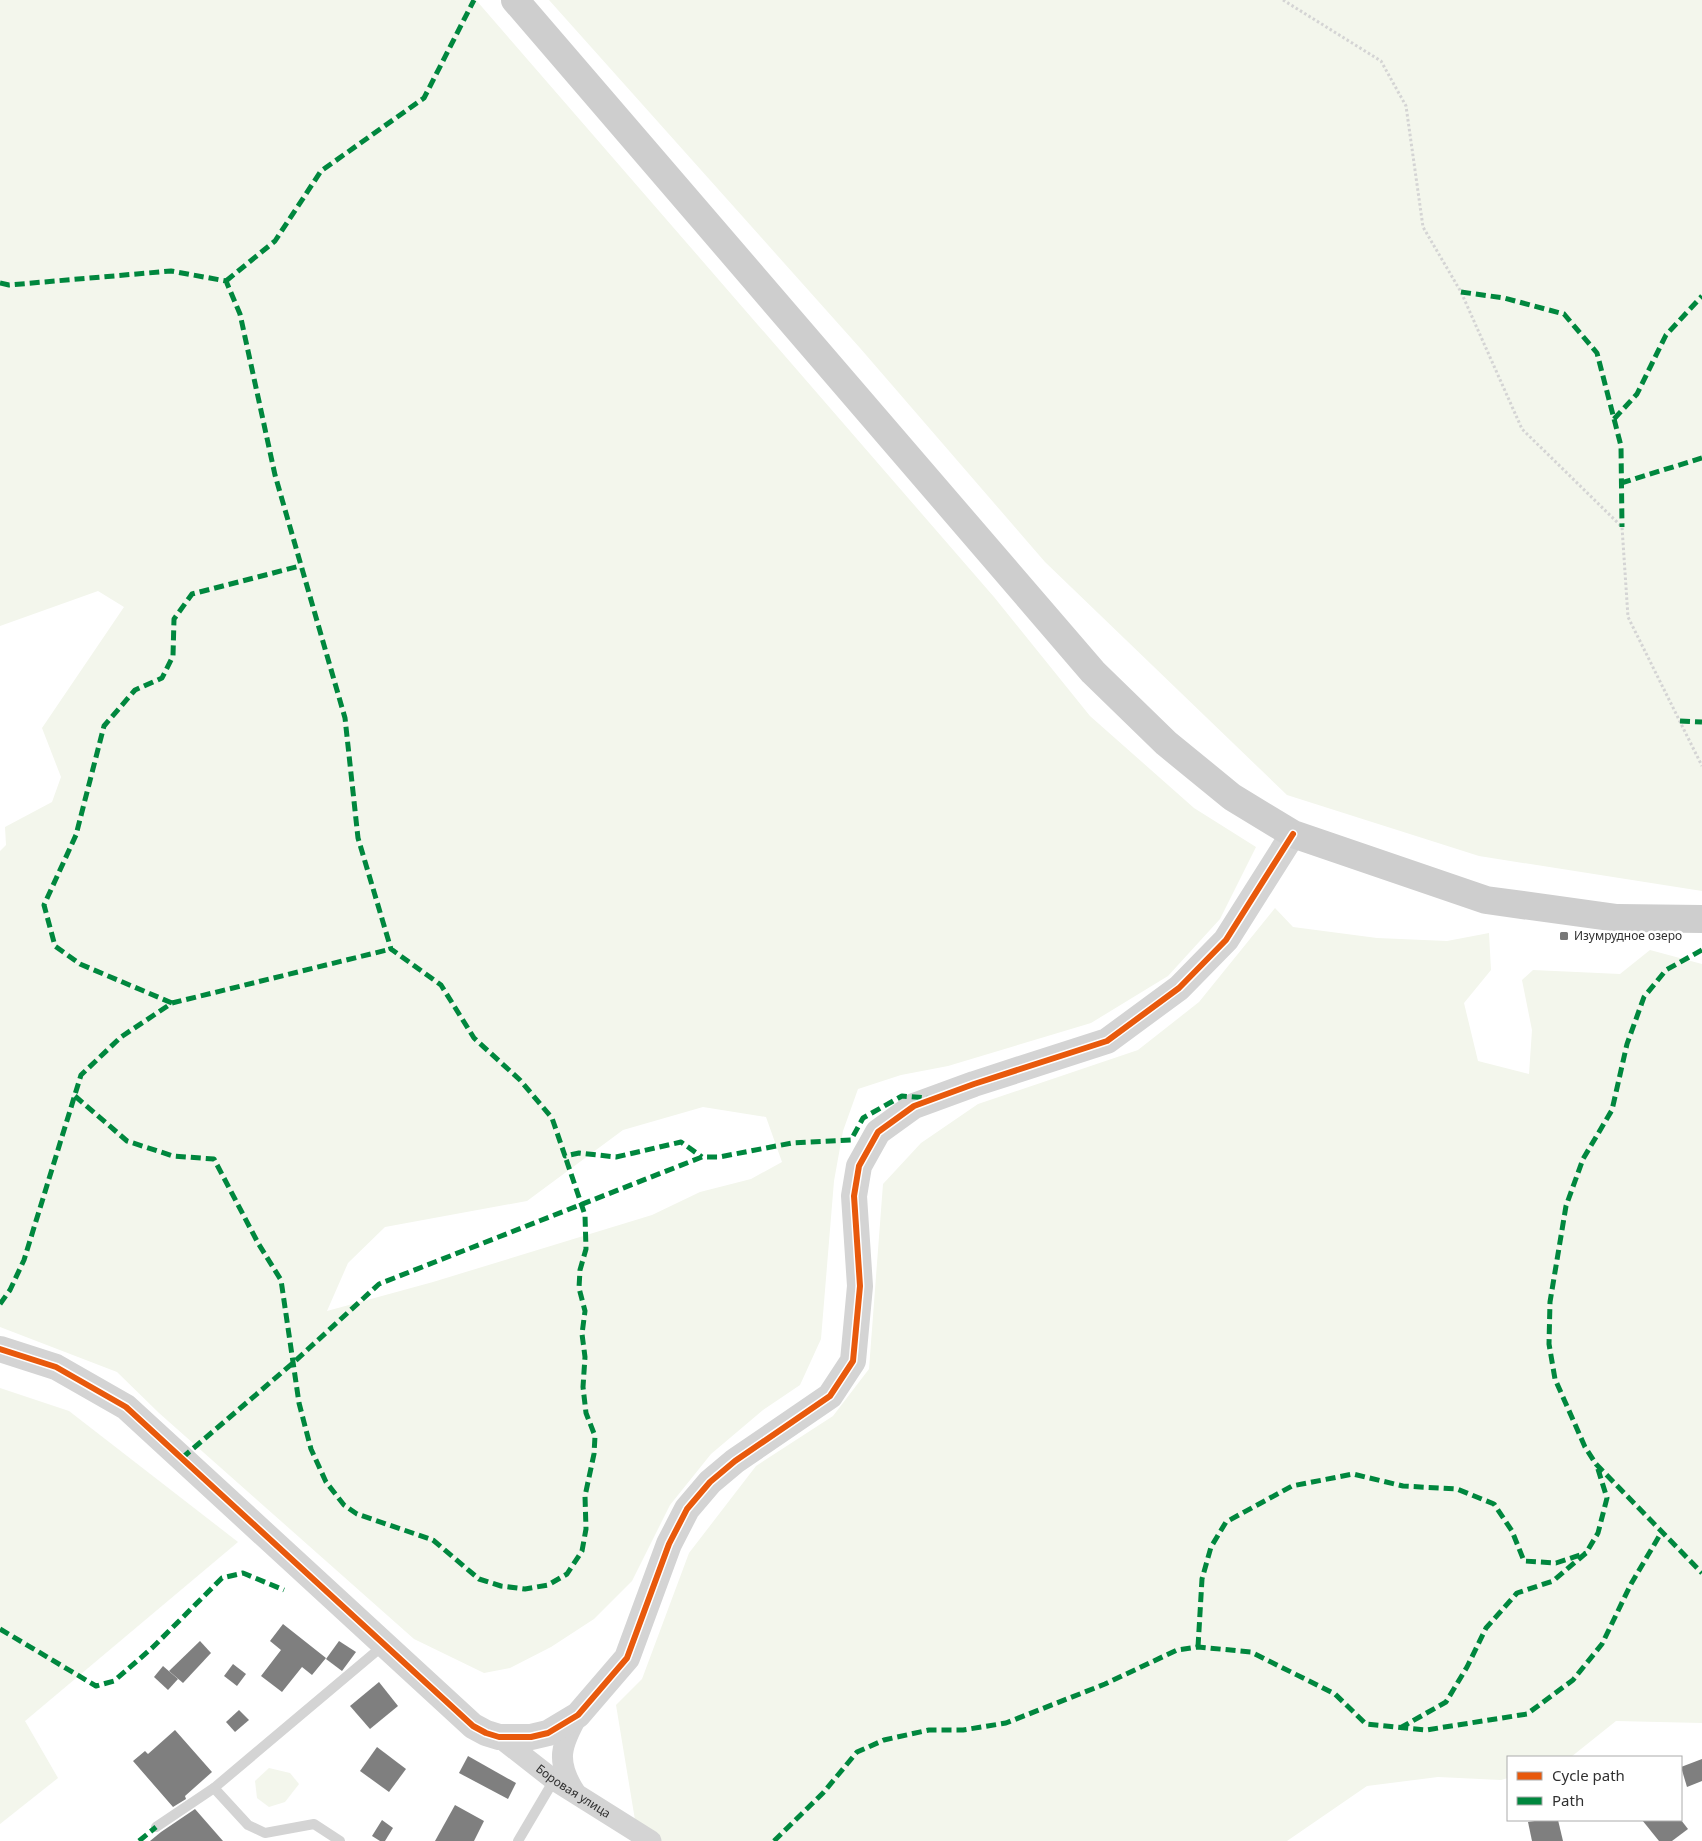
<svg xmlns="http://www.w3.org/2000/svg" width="1702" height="1841" font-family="'Noto Sans',sans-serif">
<rect width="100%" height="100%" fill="#fff"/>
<g fill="#f3f6ec" fill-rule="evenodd">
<path d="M0,0H476L994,597L1090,716L1194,808L1256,847L1220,919L1168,976L1091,1023L948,1066L901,1075L858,1089L843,1131L834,1181L821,1339L800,1385L763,1410L711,1454L670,1505L632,1581L594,1619L551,1647L510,1668L484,1673L414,1639L159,1413L117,1372L0,1327V851L6,845L5,827L52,802L61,777L42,728L124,607L98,591L0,626ZM703,1107L766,1117L782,1162L751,1179L700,1192L652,1215L433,1282L327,1311L348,1263L385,1227L527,1201L623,1130Z"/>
<polygon points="549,0 1702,0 1702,891 1479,856 1287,795 1045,562 860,348"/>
<polygon points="1275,908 1293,927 1377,938 1447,941 1489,933 1491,970 1464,1003 1478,1061 1529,1074 1532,1030 1522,980 1533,970 1620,974 1650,950 1702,964 1702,1723 1616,1721 1571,1757 1508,1757 1508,1778 1501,1780 1438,1777 1367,1786 1287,1841 661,1841 636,1826 616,1705 642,1679 689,1553 756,1466 833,1416 869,1369 883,1184 921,1143 978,1104 1138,1050 1199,1002"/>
<polygon points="0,1388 69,1411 238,1542 25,1721 58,1778 0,1824"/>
<polygon points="269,1768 290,1773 299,1784 285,1802 269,1807 257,1798 255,1781"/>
</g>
<g fill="#7f7f7f">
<polygon points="283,1624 326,1658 312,1675 302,1667 282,1692 261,1676 281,1650 270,1641"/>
<polygon points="200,1641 211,1653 183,1683 169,1671"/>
<polygon points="339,1641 356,1652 342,1671 326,1659"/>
<polygon points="233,1664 246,1674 237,1686 224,1676"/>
<polygon points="163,1666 178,1679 168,1690 154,1677"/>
<polygon points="379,1682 398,1706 370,1729 350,1706"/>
<polygon points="239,1710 249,1720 235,1732 226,1722"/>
<polygon points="175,1730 212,1772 185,1796 186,1799 173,1807 133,1761 145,1751 148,1754"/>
<polygon points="377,1747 406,1769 389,1792 360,1771"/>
<polygon points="468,1756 516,1783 508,1799 459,1773"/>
<polygon points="1702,1759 1702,1781 1687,1787 1681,1767"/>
<polygon points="455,1805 484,1821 474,1841 435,1841"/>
<polygon points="195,1809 223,1841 150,1841 161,1832"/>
<polygon points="382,1820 393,1828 385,1841 380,1841 372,1836"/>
<polygon points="1541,1820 1558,1820 1563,1841 1532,1841 1528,1822"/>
<polygon points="1642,1820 1681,1820 1688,1829 1672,1841 1659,1841"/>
</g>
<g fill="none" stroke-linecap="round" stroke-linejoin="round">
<polyline stroke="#d4d4d4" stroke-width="3" stroke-dasharray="2.5 2.5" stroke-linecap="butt" points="1283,0 1381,61 1406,106 1423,227 1461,292 1522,429 1622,527 1628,617 1702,766"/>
<g stroke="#d4d4d4" stroke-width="10">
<polyline points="214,1788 248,1825 265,1833 314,1824 340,1841"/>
<polyline points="156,1827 214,1788 385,1644"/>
<polyline points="518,1841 554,1780"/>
</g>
<g stroke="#d4d4d4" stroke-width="21">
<path id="s1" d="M499,1737L554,1780L651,1841"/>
<path d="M575,1792C555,1761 561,1745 578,1715"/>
</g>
<polyline stroke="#d4d4d4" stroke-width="26" points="0,1349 56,1367 126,1407 473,1726 486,1733 499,1737 531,1737 548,1733 578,1715 627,1658 669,1544 687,1509 710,1482 735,1461 830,1396 853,1361 860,1286 854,1196 859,1166 878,1132 914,1106 974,1084 1107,1041 1179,988 1226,940 1293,834"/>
<polyline stroke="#cecece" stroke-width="28" points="515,0 1093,672 1166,743 1232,797 1293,834 1486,900 1617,918 1702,919"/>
<g stroke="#00873e" stroke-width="5" stroke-dasharray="10 5" stroke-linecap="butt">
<polyline points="226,281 275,241 321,171 424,98 474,0"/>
<polyline points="0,283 9,285 171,271 226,281 240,314 275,475 345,718 358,838 391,949 441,985 474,1038 520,1080 552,1118 565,1156 579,1153 616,1157 681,1142 702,1157"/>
<polyline points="1461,292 1504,298 1564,314 1597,353 1621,446 1622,527"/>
<polyline points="1614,419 1637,394 1666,335 1702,296"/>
<polyline points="1621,483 1702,458"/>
<polyline points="1680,721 1702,722"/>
<polyline points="1702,950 1666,970 1644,997 1627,1044 1612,1110 1583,1159 1566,1206 1550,1302 1549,1344 1555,1379 1585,1447 1596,1464 1702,1573"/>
<polyline points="172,1003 80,964 55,946 44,905 76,835 104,726 135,690 162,678 173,656 174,619 192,594 300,566"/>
<polyline points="75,1096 127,1141 173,1156 214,1159 258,1243 281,1280 299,1403 311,1449 326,1482 344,1505 357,1514 433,1540 479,1579 501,1586 525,1589 548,1585 567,1574 582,1551 586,1529 585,1496 594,1454 595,1436 586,1413 583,1387 585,1357 582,1334 585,1311 579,1288 580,1270 586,1249 585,1215 565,1156"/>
<polyline points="0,1304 10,1290 24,1260 81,1075 121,1037 172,1003 391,949"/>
<polyline points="182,1458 293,1363 379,1284 702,1157 719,1157 792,1143 851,1140 863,1118 902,1096 927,1098"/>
<polyline points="0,1629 96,1686 114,1681 152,1648 222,1578 243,1573 284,1590"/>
<polyline points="1198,1647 1202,1579 1211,1547 1226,1522 1292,1486 1353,1474 1403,1486 1457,1489 1494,1504 1512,1531 1524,1561 1556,1563 1586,1553"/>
<polyline points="1400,1728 1446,1702 1467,1667 1486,1628 1517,1593 1553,1581 1586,1553 1598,1533 1607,1498 1597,1466"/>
<polyline points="139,1841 156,1827"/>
<polyline points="774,1841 823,1793 857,1752 884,1740 929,1730 963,1730 1006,1723 1105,1684 1177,1650 1198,1647 1251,1652 1335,1694 1366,1724 1426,1730 1527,1714 1573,1680 1602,1644 1631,1584 1661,1533"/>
</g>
<defs>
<polyline id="cycleway" points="0,1349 56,1367 126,1407 473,1726 486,1733 499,1737 531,1737 548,1733 578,1715 627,1658 669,1544 687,1509 710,1482 735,1461 830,1396 853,1361 860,1286 854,1196 859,1166 878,1132 914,1106 974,1084 1107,1041 1179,988 1226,940 1293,834"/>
</defs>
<use href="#cycleway" stroke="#fff" stroke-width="9"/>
<use href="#cycleway" stroke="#e8590c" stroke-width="6"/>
</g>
<rect fill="#787878" stroke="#fff" stroke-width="2" x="1559" y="931" width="10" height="10" rx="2.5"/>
<g text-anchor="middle" stroke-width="5" stroke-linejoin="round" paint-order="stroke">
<g font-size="12" fill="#303030" stroke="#fff" text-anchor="start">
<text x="1574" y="940">Изумрудное озеро</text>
</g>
<g font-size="12" fill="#303030" stroke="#fff">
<text dy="4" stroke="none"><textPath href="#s1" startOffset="92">Боровая улица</textPath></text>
</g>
</g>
<rect x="1507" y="1756" width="175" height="65" fill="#ffffff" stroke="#acacac"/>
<rect x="1517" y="1772" width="25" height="8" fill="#e8590c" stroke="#acacac"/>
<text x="1552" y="1781" font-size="15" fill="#303030">Cycle path</text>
<rect x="1517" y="1797" width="25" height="8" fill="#00873e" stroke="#acacac"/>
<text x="1552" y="1806" font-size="15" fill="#303030">Path</text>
</svg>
